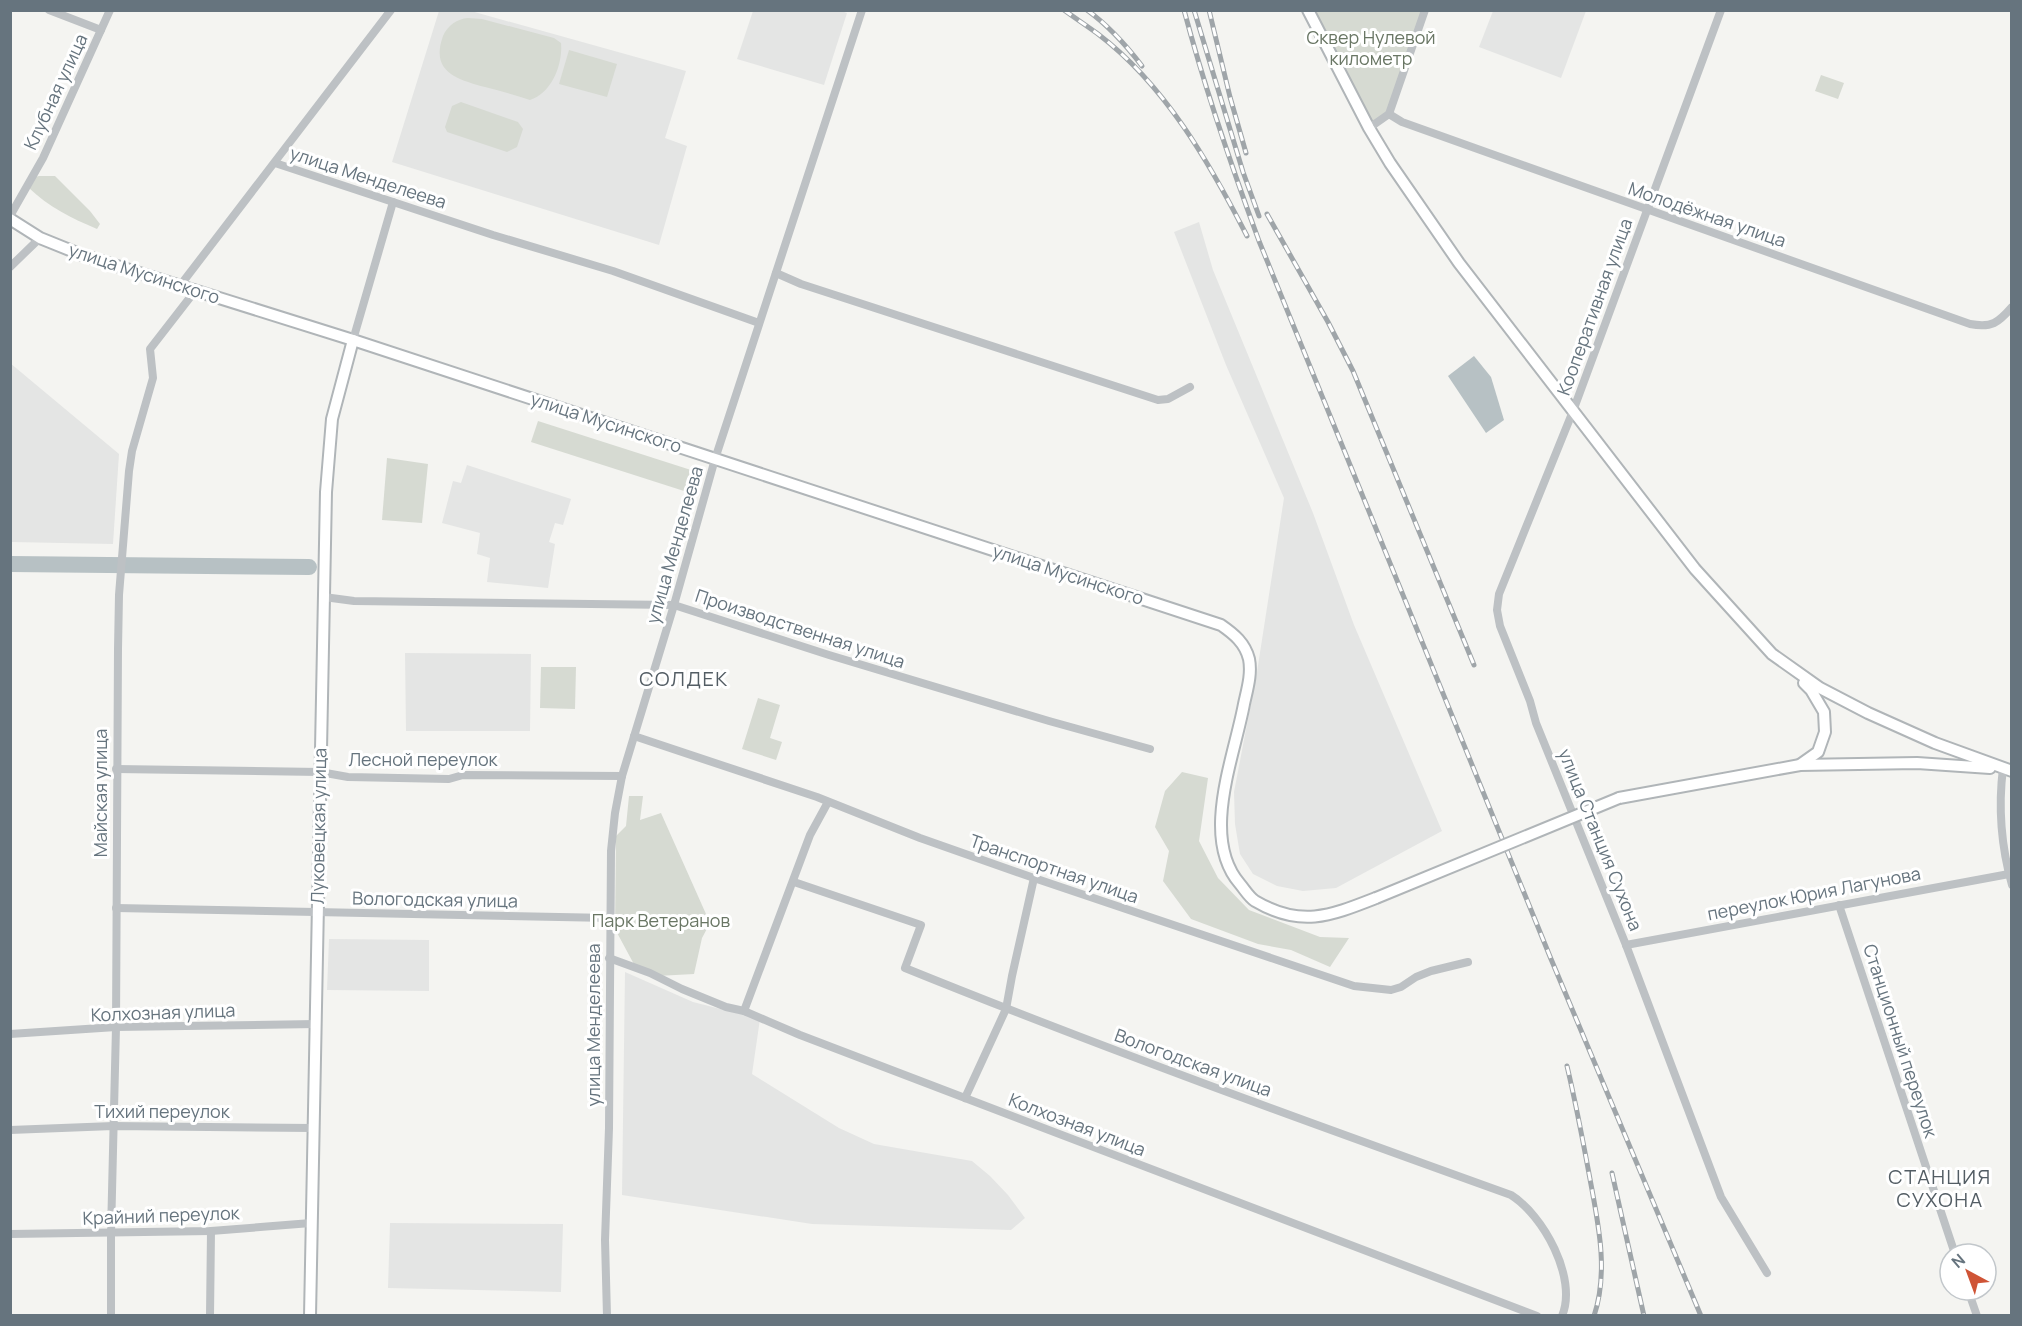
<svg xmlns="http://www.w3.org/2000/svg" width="2022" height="1326" font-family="Manrope,sans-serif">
<rect width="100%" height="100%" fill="#f4f4f1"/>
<g fill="#e4e5e4">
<polygon points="838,10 847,13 824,85 737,59 753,11"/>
<polygon points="439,11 471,11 686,71 665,138 687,146 659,245 392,162"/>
<polygon points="1493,11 1586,11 1561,78 1479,47"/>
<polygon points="1199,222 1213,270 1313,513 1354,625 1442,831 1336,888 1303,891 1277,886 1253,874 1240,854 1235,824 1234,792 1257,672 1284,498 1226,365 1174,232"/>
<polygon points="10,363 119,454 113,544 11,542"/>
<polygon points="467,465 571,499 563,525 555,523 549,542 555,544 548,588 487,582 490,558 477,554 480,533 442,523 453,481 461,483"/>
<polygon points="405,653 531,654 530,731 406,731"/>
<polygon points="329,939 429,940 429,991 327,990"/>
<polygon points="625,972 693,1002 760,1019 752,1074 839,1128 874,1144 972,1161 990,1176 1008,1195 1025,1218 1011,1230 812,1224 622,1195"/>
<polygon points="390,1223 563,1224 561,1292 388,1288"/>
</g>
<g fill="#d6dad2">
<polygon points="1308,11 1425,11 1389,114 1369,128"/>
<path d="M468,18L482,19L554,38L561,43C563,64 552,93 530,100C515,95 500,91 485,87C457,79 430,72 443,36C448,25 457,19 468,18Z"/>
<polygon points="569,50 617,64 607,97 559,84"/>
<polygon points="1821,75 1844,83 1838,99 1815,91"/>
<polygon points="461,102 518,122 523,129 517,147 507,152 447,132 445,127 452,106"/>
<path d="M39,176H55L90,211L100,224L97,229C71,218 49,207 29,188L35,177Z"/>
<polygon points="538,421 691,470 684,491 531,442"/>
<polygon points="387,458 428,464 422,523 382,520"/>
<polygon points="541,667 576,667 575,709 540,708"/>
<polygon points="758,698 780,705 770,738 782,742 776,760 742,749"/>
<polygon points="1182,772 1208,778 1199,841 1218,878 1249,910 1320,937 1349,938 1330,967 1291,950 1258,944 1191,919 1163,881 1169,851 1155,827 1165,791"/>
<polygon points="629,796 643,796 640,820 661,813 710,923 702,938 694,974 657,976 636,968 615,929 616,836 626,826"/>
</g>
<polygon fill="#b7c1c4" points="1474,356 1491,377 1504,420 1486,433 1448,376"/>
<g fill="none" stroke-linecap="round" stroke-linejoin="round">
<polyline stroke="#b7c1c4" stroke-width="16" points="10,564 309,567"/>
<defs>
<g id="secondary">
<polyline points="1308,10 1369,128 1390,163 1459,263 1695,569 1772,654 1820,688 1868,713 1935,743 2012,771"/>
<path d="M10,219L40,238L82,255L353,340L1221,625C1234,634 1245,643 1249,659C1252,674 1247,690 1244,704C1234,758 1200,838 1240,884C1245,890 1249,897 1255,901C1301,928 1330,916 1376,898"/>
<polyline points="1801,764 1818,752 1825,732 1824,712 1811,690 1804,683"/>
<polyline points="1619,798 1800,765 1917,763 1990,768"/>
<polyline points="310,1316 326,492 332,419 353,340"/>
</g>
</defs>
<use href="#secondary" stroke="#b0b5b8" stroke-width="14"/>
<g stroke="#bdc1c4" stroke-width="8">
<polyline points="49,10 101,30"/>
<polyline points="1721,10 1573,411 1499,594 1497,610 1500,626 1530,701 1536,723 1626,945 1721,1197 1767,1273"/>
<path d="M1389,114L1402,122C1591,190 1781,255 1970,324C1992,328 1998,323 2012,307"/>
<polyline points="1369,128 1389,114 1425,10"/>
<polyline points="275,163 493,235 613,271 759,323"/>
<polyline points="10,216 43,158 110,10"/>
<polyline points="10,267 40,238"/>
<polyline points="776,273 801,284 1158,400 1168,399 1190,387"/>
<polyline points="179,287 391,10"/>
<polyline points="353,340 393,202"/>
<polyline points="324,597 354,601 674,605 829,655 1049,721 1150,749"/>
<polyline points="634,736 817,797 920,838 1034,878 1354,986 1391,990 1401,987 1416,977 1431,971 1468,962"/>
<path d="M2003,768C1998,808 2001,846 2012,885"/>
<polyline points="116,769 320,772 348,777 449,779 463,775 622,776"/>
<path d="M794,882L921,925L905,968C1105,1049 1308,1122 1511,1195C1543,1215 1578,1278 1562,1316"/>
<polyline points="1839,905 1955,1254"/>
<polyline points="116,908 610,918"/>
<polyline points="1626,945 2009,874"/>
<polyline points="609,958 650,973 682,989 726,1007 744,1011 800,1035 965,1098 1537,1316"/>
<polyline points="744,1011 810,835 828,802"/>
<polyline points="10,1034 116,1027 316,1024"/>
<polyline points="965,1098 1006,1009 1012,976 1034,878"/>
<polyline points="10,1130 113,1126 313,1128"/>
<polyline points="10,1234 211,1231 311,1223"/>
<polyline points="1968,1290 1977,1316"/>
<polyline points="111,1316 111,1233 116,1027 118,649 119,595 129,471 132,451 153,378 150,349 195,291"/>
<polyline points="210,1316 211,1231"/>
<polyline points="607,1316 605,1240 609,1128 611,851 615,813 622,776 674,605 715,459 862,10"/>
</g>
<use href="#secondary" stroke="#fff" stroke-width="10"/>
<defs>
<g id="rail">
<path d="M1064,10C1075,18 1087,26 1098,34C1165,85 1209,162 1247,236"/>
<path d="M1087,10C1109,26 1126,45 1142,66"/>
<path d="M1184,10C1205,89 1231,165 1259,241L1551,959L1701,1316"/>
<polyline points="1194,10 1243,172 1259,216"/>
<polyline points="1209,10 1230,97 1246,153"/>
<polyline points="1267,214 1328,322 1353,371 1474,665"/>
<path d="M1567,1066C1576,1104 1583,1141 1590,1179C1598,1223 1609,1271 1594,1316"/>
<polyline points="1612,1173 1644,1316"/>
</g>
</defs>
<use href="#rail" stroke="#9fa5a9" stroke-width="5"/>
<use href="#rail" stroke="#fff" stroke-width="3" stroke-dasharray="9" stroke-linecap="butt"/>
<defs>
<polyline id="secondary-bridge" points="1376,898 1619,798"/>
</defs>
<use href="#secondary-bridge" stroke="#b0b5b8" stroke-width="14" stroke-linecap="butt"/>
<use href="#secondary-bridge" stroke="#fff" stroke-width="10"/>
</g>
<g text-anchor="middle" stroke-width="6" stroke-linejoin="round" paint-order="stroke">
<g font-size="18" fill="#697664" stroke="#fff">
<text x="1371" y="44">Сквер Нулевой<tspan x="1371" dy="21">километр</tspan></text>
<text x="661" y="927">Парк Ветеранов</text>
</g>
<g font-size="18" fill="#66747e" stroke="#fff">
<text transform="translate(56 92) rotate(-65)" y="6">Клубная улица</text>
<text transform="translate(368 178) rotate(18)" y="6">улица Менделеева</text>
<text transform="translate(1707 215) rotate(19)" y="6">Молодёжная улица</text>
<text transform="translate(144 274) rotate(18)" y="6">улица Мусинского</text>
<text transform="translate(1595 307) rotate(-70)" y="6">Кооперативная улица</text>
<text transform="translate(606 423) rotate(18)" y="6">улица Мусинского</text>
<text transform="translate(675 545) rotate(-74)" y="6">улица Менделеева</text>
<text transform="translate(1068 575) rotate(18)" y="6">улица Мусинского</text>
<text transform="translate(800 629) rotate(18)" y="6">Производственная улица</text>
<text x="423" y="766">Лесной переулок</text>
<text transform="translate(101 793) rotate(-90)" y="6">Майская улица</text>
<text transform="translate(319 826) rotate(-89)" y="6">Луковецкая улица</text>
<text transform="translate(1600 840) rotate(68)" y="6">улица Станция Сухона</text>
<text transform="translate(1054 869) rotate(19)" y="6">Транспортная улица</text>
<text transform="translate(1814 894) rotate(-11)" y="6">переулок Юрия Лагунова</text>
<text transform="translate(435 900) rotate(1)" y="6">Вологодская улица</text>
<text transform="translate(163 1013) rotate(-2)" y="6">Колхозная улица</text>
<text transform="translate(594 1025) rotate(-90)" y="6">улица Менделеева</text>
<text transform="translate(1900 1041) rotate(72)" y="6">Станционный переулок</text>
<text transform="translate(1193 1063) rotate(20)" y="6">Вологодская улица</text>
<text x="162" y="1118">Тихий переулок</text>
<text transform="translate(1077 1125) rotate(21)" y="6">Колхозная улица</text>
<text transform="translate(161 1216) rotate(-2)" y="6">Крайний переулок</text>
</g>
<g font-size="20" letter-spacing="1.5" fill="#535d64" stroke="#fff">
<text x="684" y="686">СОЛДЕК</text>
<text x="1940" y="1184">СТАНЦИЯ<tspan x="1940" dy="23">СУХОНА</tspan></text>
</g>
</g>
<rect width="2022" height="1326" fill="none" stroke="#66747e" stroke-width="24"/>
<g transform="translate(1968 1272) rotate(319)"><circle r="28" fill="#ffffff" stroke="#c2c7cb" stroke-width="1.5"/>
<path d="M0-4.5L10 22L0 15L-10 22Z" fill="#cf5436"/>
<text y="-9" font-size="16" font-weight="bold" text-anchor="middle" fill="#66747e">N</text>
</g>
</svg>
